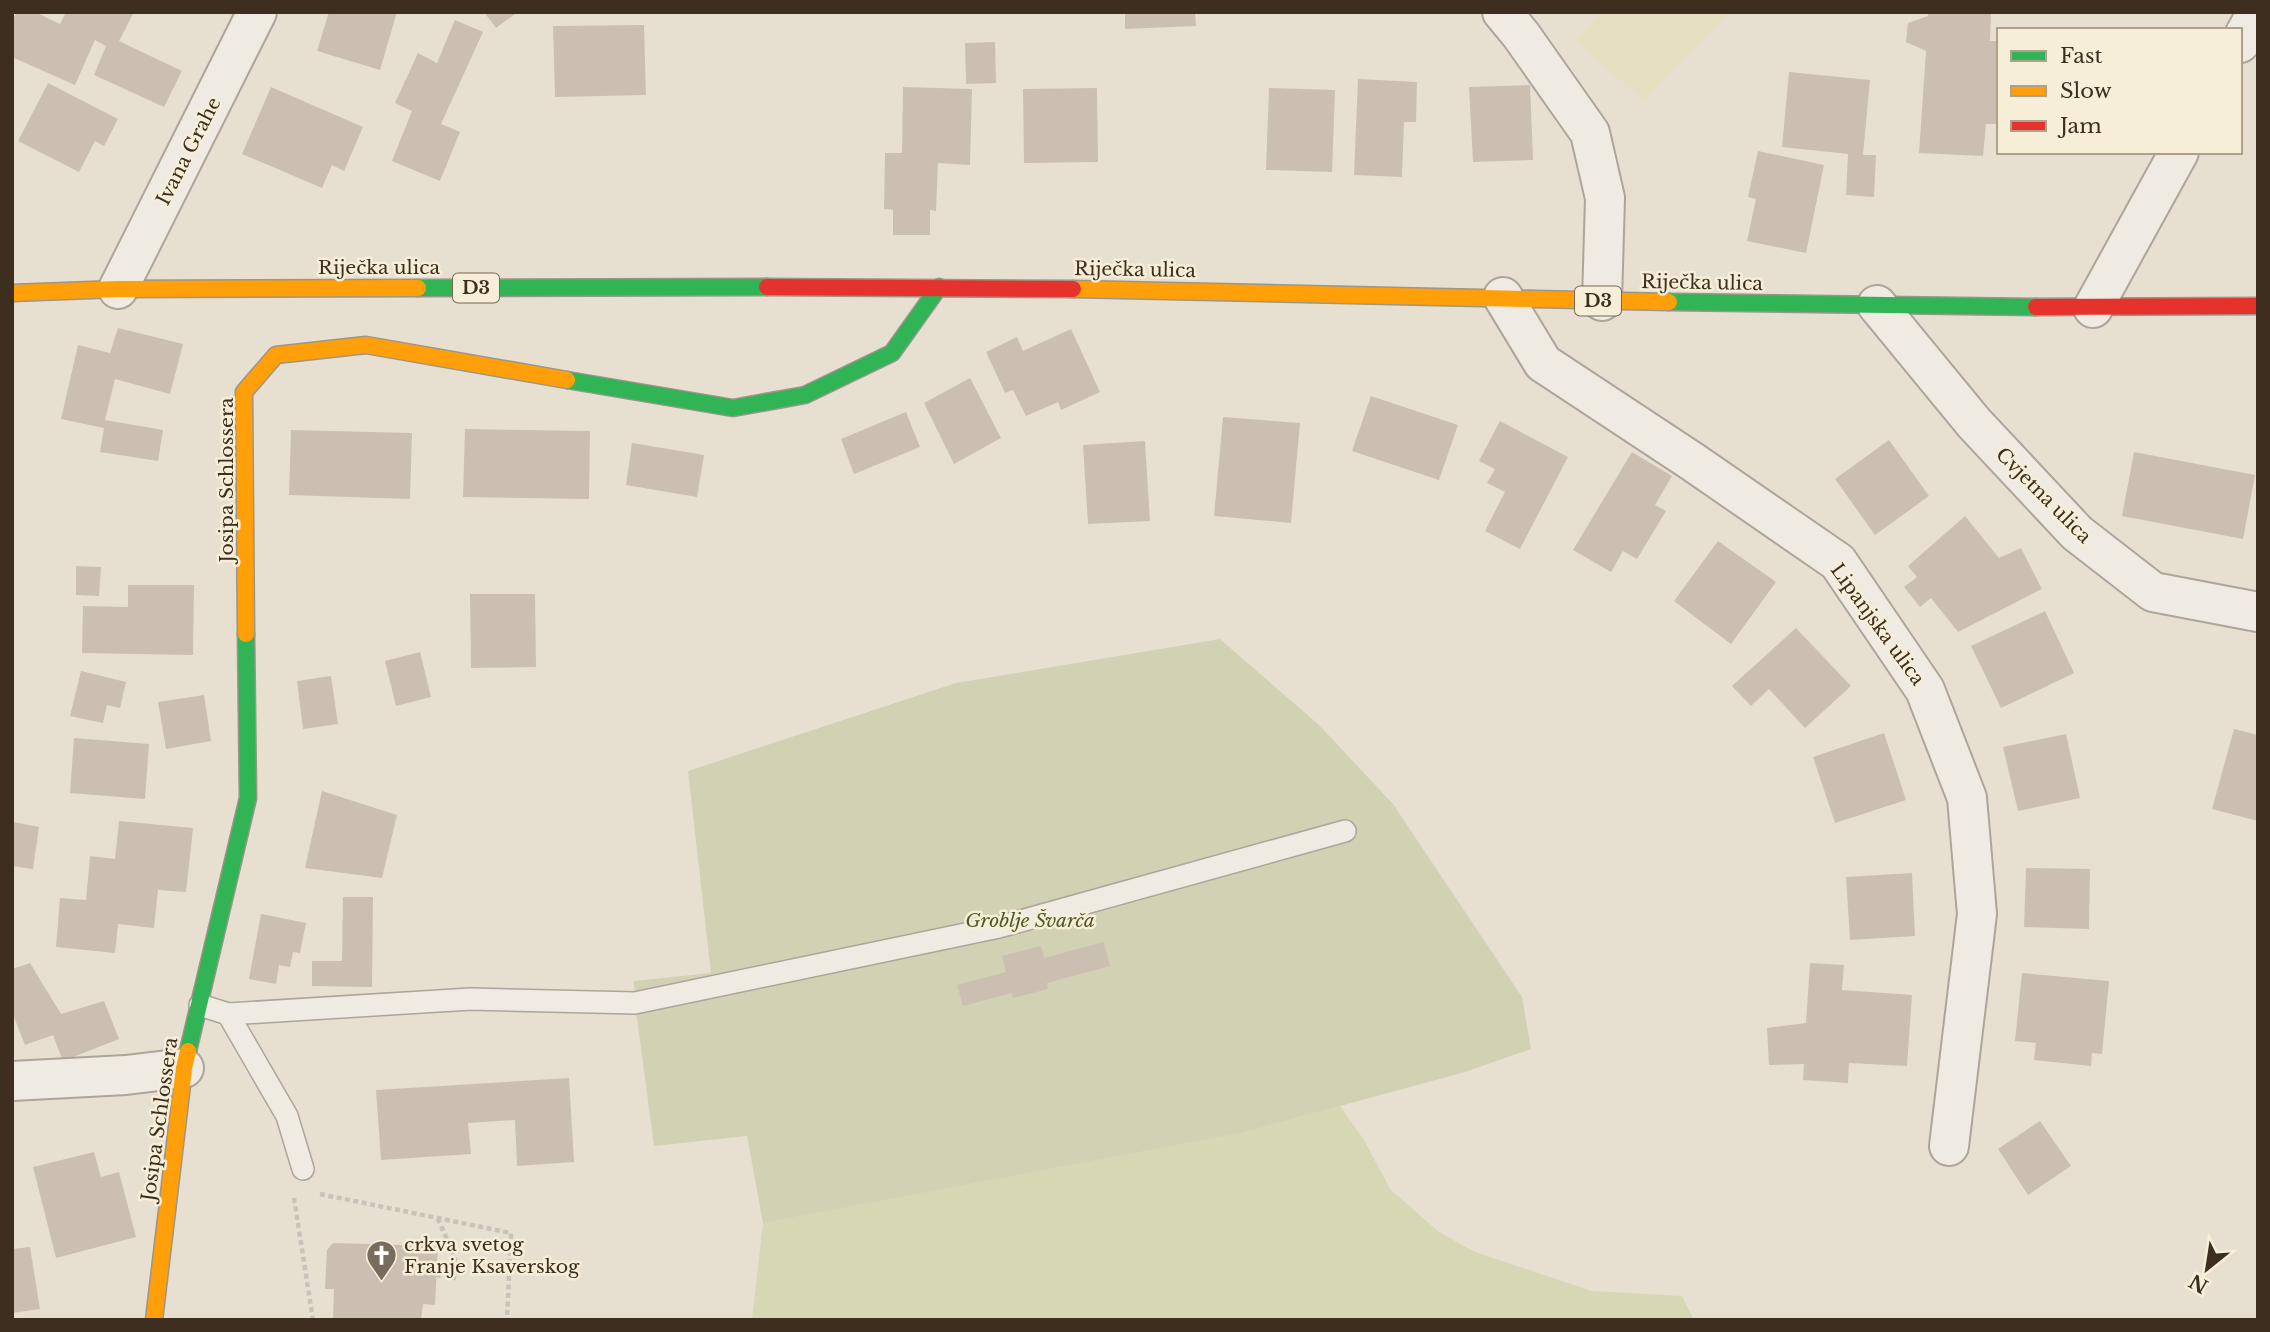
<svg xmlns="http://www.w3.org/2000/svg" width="2270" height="1332" font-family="'Libre Baskerville',serif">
<rect width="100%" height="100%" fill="#e7e0d1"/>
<polygon fill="#e6dfc2" points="1601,12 1729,12 1644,101 1575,40"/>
<polygon fill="#d6d7b3" points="1340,1106 1364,1140 1390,1189 1439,1232 1475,1252 1592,1291 1682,1296 1694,1320 752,1320 763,1223 1241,1133"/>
<polygon fill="#d1d1b3" points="1220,639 1319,725 1393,804 1522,997 1531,1049 1465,1072 1241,1133 763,1223 747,1136 654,1146 635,1003 634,981 711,973 688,771 956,683"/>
<g fill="#cbbfb2">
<polygon points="17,12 35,12 60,24 66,12 134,12 119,41 182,71 164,107 94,75 106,46 95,40 75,85 12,57 12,21"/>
<polygon points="329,12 397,12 380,70 317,51"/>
<polygon points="484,12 518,12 496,28"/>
<polygon points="1125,12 1195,12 1196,26 1125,29"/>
<polygon points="1928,12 1991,12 1990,41 1999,41 1999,124 1986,124 1983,156 1919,153 1926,51 1906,42 1908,23 1928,16"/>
<polygon points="455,20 483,32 441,124 460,132 440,181 392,161 412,111 395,103 418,53 437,63"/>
<polygon points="644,25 646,95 555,97 553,26"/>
<polygon points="995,42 996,83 966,84 965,43"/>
<polygon points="1789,72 1870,80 1863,155 1876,155 1874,197 1846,195 1848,154 1782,147"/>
<polygon points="1358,79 1417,82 1416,122 1404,122 1402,177 1354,175"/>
<polygon points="48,83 118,119 104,146 95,141 79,172 18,141"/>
<polygon points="1530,85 1533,160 1473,162 1469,87"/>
<polygon points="271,87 363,127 344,171 332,165 322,188 242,154"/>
<polygon points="903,87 972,89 970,165 938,163 936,211 930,210 930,235 893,235 893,210 884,209 885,153 902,153"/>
<polygon points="1097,88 1098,162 1024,163 1023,89"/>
<polygon points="1269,88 1335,90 1332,172 1266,170"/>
<polygon points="1758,151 1824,165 1806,253 1747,241 1756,199 1748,197"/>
<polygon points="118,328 183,344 170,394 115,379 105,420 163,430 158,461 100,452 104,428 61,419 78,345 110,353"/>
<polygon points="1071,329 1100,392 1061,410 1058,402 1026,416 1013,390 1005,393 986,352 1017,337 1023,351"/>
<polygon points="970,378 1001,438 954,464 924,403"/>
<polygon points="1371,396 1458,425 1439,480 1352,451"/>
<polygon points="906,412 920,447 854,474 841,439"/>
<polygon points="1223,417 1300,423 1291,523 1214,516"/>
<polygon points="1500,421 1568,457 1520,549 1485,531 1505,492 1487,483 1495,469 1479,461"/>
<polygon points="465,429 590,431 589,499 463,497"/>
<polygon points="291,430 412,433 410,499 289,495"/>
<polygon points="1889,440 1929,496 1875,535 1835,479"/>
<polygon points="1145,441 1150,521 1088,524 1083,445"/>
<polygon points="632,443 704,455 697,497 626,485"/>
<polygon points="1632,452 1672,476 1655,505 1666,511 1637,559 1623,551 1611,572 1573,550"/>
<polygon points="2134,452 2255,475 2243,539 2122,516"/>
<polygon points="1965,516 1999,558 2021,548 2042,589 1958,632 1931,598 1920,607 1904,587 1917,577 1908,566"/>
<polygon points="1718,541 1776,582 1731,644 1674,601"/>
<polygon points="76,566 101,567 99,596 76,595"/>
<polygon points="128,585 194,585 193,655 82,653 83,606 128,607"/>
<polygon points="470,594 535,594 536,667 471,668"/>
<polygon points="2045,611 2074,673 2001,708 1971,646"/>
<polygon points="1796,628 1851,686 1805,728 1769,689 1751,706 1732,686"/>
<polygon points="420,652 431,697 396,706 385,661"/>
<polygon points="81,671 126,682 120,708 107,705 103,723 70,716"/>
<polygon points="331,676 338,724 303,729 297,681"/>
<polygon points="204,695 211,741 166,749 158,702"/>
<polygon points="2234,729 2258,735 2258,821 2212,809"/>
<polygon points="1884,733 1906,800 1835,823 1813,757"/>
<polygon points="2066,734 2080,798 2018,811 2003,747"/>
<polygon points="74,738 149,744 145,799 70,793"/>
<polygon points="322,791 397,815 382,878 305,868"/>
<polygon points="119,821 193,828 186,892 158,890 154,928 118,924 115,953 56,947 60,898 86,900 90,856 115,859"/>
<polygon points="13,822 39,827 33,869 12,866"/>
<polygon points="2026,868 2090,869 2089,929 2024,927"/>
<polygon points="1912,873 1915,936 1850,940 1846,877"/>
<polygon points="343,897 373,897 372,987 312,986 312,961 342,961"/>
<polygon points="261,914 306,923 300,953 293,952 290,967 279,965 276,984 249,979"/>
<polygon points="1104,942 1110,966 1047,983 1048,989 1013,998 1012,993 963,1006 957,985 1006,972 1002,956 1041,946 1044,958"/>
<polygon points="30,963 61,1014 104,1001 119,1039 63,1061 53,1035 25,1045 12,1012 12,969"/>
<polygon points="1810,963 1844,965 1842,990 1912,995 1907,1066 1849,1063 1848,1083 1803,1080 1804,1064 1769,1065 1767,1028 1806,1023"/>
<polygon points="2022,973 2109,981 2102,1054 2092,1053 2091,1066 2034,1060 2036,1043 2015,1041"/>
<polygon points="569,1078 574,1162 517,1166 515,1120 468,1123 471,1154 381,1160 376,1090"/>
<polygon points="2040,1121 2071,1166 2028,1195 1998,1149"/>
<polygon points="94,1152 101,1177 119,1172 136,1237 56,1258 33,1167"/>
<polygon points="333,1243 438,1246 435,1305 423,1304 421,1320 333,1320 334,1289 325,1289 327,1250"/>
<polygon points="30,1247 40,1309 12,1313 12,1249"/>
</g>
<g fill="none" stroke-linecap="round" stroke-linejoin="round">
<defs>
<g id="lane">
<polyline points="200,1005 228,1014 471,999 635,1003 999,927 1345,831"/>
<polyline points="228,1014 287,1116 303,1169"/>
</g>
<g id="street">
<polyline points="1502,12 1521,35 1590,133 1605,198 1602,301"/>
<polyline points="2240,43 2257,12"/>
<polyline points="118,289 257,12"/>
<polyline points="1503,297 1543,363 1693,462 1838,562 1925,690 1967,798 1977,914 1949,1146"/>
<polyline points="1877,305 1974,423 2077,533 2153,592 2258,612"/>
<polyline points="2093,308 2179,152"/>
<polyline points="12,1081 126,1075 184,1068"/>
</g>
<g id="fast">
<polyline points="418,288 767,287"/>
<polyline points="1669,302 2036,307"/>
<polyline points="567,380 733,408 805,395 892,353 939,287"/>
<polyline points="188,1051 248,798 246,634"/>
</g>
<g id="slow">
<polyline points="1073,289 1669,302"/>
<polyline points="12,293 118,289 418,288"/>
<polyline points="246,634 244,392 276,355 366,345 567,380"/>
<polyline points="154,1320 184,1068 188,1051"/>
</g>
<g id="jam">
<polyline points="767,287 1073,289"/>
<polyline points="2036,307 2258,306"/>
</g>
</defs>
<use href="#lane" stroke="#ada599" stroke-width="24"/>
<use href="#street" stroke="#ada599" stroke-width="42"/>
<use href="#fast" stroke="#9c958a" stroke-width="19"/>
<use href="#slow" stroke="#9c958a" stroke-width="19"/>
<use href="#jam" stroke="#9c958a" stroke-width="19"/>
<g stroke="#c8c2b9" stroke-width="4.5" stroke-dasharray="5 3.5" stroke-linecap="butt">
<polyline points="320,1194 511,1233 507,1320"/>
<polyline points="294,1198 313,1320"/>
<polyline points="436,1275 454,1278 455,1257 438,1219"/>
</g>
<use href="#lane" stroke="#efebe3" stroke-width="21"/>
<use href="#street" stroke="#efebe3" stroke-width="38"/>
<use href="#fast" stroke="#30b455" stroke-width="16"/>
<use href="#slow" stroke="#ff9f0a" stroke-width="16"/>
<use href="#jam" stroke="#e5322d" stroke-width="16"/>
</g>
<defs>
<symbol id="church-pin" viewBox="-11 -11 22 30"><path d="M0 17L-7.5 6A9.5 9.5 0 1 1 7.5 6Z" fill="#786c5e" stroke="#f7eed8"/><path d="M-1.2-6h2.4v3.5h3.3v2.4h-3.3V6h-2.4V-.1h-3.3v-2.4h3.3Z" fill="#fff"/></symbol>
</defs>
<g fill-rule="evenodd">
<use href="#church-pin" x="364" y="1238" width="35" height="47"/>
</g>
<g text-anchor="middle" stroke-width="5" stroke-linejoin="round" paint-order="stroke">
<g fill="#f7eed8" stroke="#756857" stroke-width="2">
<rect x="453" y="273.5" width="46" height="29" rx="5"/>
<rect x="1575" y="286.5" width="46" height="29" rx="5"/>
</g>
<g font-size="18" font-weight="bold" fill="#3d2e20">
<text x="476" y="294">D3</text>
<text x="1598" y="307">D3</text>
</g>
<g font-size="19" fill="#3d2e20" stroke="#f7eed8">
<text transform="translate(188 151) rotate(-63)" y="7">Ivana Grahe</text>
<text x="379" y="274">Riječka ulica</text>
<text transform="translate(1135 269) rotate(1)" y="7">Riječka ulica</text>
<text transform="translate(1702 282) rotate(1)" y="7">Riječka ulica</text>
<text transform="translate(226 480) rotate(-90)" y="7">Josipa Schlossera</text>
<text transform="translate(2044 495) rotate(45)" y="7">Cvjetna ulica</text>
<text transform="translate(1878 624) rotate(54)" y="7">Lipanjska ulica</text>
<text transform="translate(159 1119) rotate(-82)" y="7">Josipa Schlossera</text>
</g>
<g font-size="19" font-style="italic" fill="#4d5a26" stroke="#f7eed8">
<text x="1030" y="927">Groblje Švarča</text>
</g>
<g font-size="19" fill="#3d2e20" stroke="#f7eed8" text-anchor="start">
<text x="404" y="1251">crkva svetog<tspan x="404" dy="22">Franje Ksaverskog</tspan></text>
</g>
</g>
<rect width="2270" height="1332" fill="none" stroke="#3d2e20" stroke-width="28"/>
<rect x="1997" y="28" width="245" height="126" fill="#f7eed8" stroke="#ada18e" stroke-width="2"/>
<rect x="2011" y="51" width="35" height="10" fill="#30b455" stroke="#ada18e" stroke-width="2"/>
<text x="2060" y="63" font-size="21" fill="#3d2e20">Fast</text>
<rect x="2011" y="86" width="35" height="10" fill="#ff9f0a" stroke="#ada18e" stroke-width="2"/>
<text x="2060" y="98" font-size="21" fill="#3d2e20">Slow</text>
<rect x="2011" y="121" width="35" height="10" fill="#e5322d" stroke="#ada18e" stroke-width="2"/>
<text x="2060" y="133" font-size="21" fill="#3d2e20">Jam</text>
<g transform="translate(2207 1269) rotate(210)" stroke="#f7eed8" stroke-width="5" paint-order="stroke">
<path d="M0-5L12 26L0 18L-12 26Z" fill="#3d2e20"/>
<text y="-10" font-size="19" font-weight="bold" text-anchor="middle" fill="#3d2e20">N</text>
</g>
</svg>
